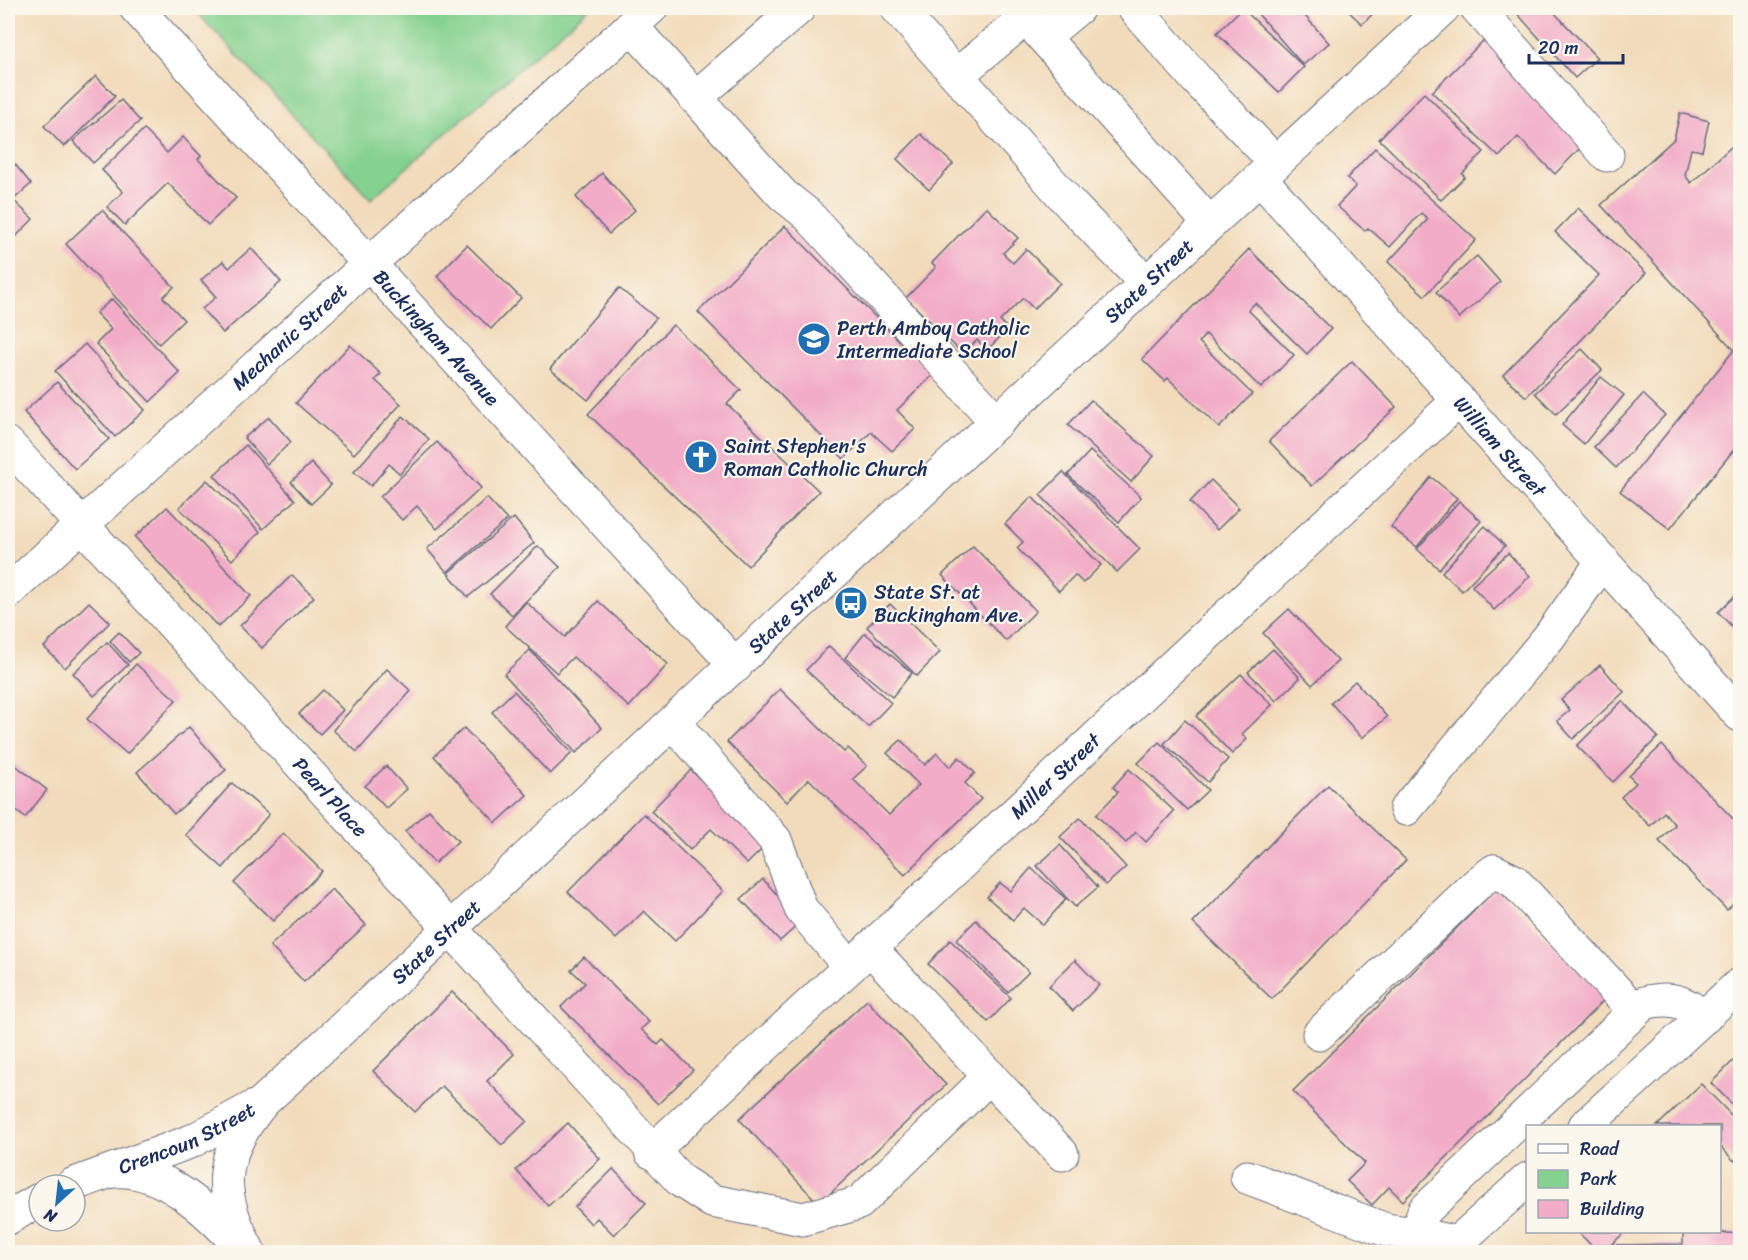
<svg xmlns="http://www.w3.org/2000/svg" width="1748" height="1260" font-family="Sriracha,sans-serif">
<rect width="100%" height="100%" fill="#fbf7ec"/>
<filter id="ink" filterUnits="userSpaceOnUse"><feTurbulence type="fractalNoise" baseFrequency=".0167" numOctaves="2"/><feDisplacementMap in="SourceGraphic" scale="12" xChannelSelector="R" yChannelSelector="G"/><feConvolveMatrix kernelMatrix="1 2 1 2 8 2 1 2 1" color-interpolation-filters="sRGB"/></filter>
<filter id="wash" filterUnits="userSpaceOnUse"><feTurbulence type="fractalNoise" baseFrequency=".008" numOctaves="4" result="noise"/><feDisplacementMap in="SourceGraphic" scale="24" xChannelSelector="R" yChannelSelector="G"/><feGaussianBlur stdDeviation="1.35" result="paint"/><feColorMatrix in="noise" values="0 0 0 0 0 0 0 0 0 0 0 0 0 0 0 0 0 1.4 0 .05"/><feComposite in="paint" operator="in"/></filter>
<g filter="url(#wash)">
<rect width="100%" height="100%" fill="#f2dbbb"/>
<polygon fill="#85d18f" stroke="#508076" stroke-width="1.5" points="193,8 589,8 371,199"/>
<g id="blocks">
<g fill="#f2acc7">
<polygon points="1242,8 1304,67 1279,92 1217,33"/>
<polygon points="1266,8 1298,8 1329,43 1303,65 1258,14"/>
<polygon points="1345,8 1379,8 1362,24"/>
<polygon points="1517,8 1550,8 1597,58 1575,78 1514,10"/>
<polygon points="1484,40 1586,142 1555,174 1518,137 1499,157 1432,92"/>
<polygon points="96,76 115,96 64,147 44,126"/>
<polygon points="1424,93 1484,152 1462,174 1465,177 1441,200 1379,139"/>
<polygon points="121,100 140,121 93,163 73,141"/>
<polygon points="1680,113 1709,121 1702,151 1691,149 1685,175 1691,183 1740,139 1740,442 1670,529 1620,491 1734,350 1601,205 1674,139"/>
<polygon points="144,129 167,153 183,137 201,156 198,159 236,198 208,225 168,183 125,225 107,207 123,192 102,170"/>
<polygon points="921,134 953,164 929,190 897,159"/>
<polygon points="1375,148 1476,240 1425,296 1388,262 1428,219 1421,213 1390,247 1368,228 1365,231 1337,206 1356,186 1347,178"/>
<polygon points="14,163 31,184 13,200 33,219 8,245 8,168"/>
<polygon points="602,173 635,210 609,234 576,197"/>
<polygon points="986,207 1018,238 1003,253 1013,263 1026,249 1060,283 1034,309 1023,298 1000,321 1008,329 987,350 977,340 963,354 906,298 936,267 932,263"/>
<polygon points="1578,208 1646,273 1526,397 1503,375 1599,275 1555,232"/>
<polygon points="102,210 174,287 163,297 184,320 159,344 66,244"/>
<polygon points="785,226 933,375 897,410 915,429 892,451 871,432 844,459 698,312"/>
<polygon points="467,245 521,298 491,329 437,276"/>
<polygon points="251,248 281,282 223,333 202,309 216,297 201,280 223,261 229,268"/>
<polygon points="1249,249 1331,329 1307,354 1255,303 1248,310 1294,355 1261,388 1206,334 1199,342 1252,394 1219,428 1168,378 1165,381 1142,359"/>
<polygon points="1477,256 1500,282 1459,318 1436,292"/>
<polygon points="619,288 656,318 588,400 550,369"/>
<polygon points="112,299 180,373 150,402 96,344 111,329 96,313"/>
<polygon points="673,325 741,390 727,404 819,491 748,566 588,414"/>
<polygon points="85,344 145,410 115,437 55,371"/>
<polygon points="350,345 381,374 375,380 401,404 354,454 296,403"/>
<polygon points="1582,349 1602,370 1556,414 1535,393"/>
<polygon points="1352,361 1396,407 1312,486 1269,441"/>
<polygon points="1601,377 1624,395 1584,444 1562,425"/>
<polygon points="57,382 109,439 75,469 24,412"/>
<polygon points="1643,394 1665,415 1616,468 1594,447"/>
<polygon points="1091,400 1154,456 1131,482 1068,425"/>
<polygon points="403,416 429,439 400,474 389,464 371,486 354,472"/>
<polygon points="269,417 291,442 267,464 244,438"/>
<polygon points="437,442 481,488 437,529 417,506 402,520 380,497"/>
<polygon points="246,445 295,500 263,529 214,475"/>
<polygon points="1090,451 1141,497 1119,522 1068,475"/>
<polygon points="311,463 331,485 311,504 291,482"/>
<polygon points="1063,472 1140,549 1117,572 1040,495"/>
<polygon points="1431,477 1457,498 1417,547 1391,527"/>
<polygon points="207,480 260,532 232,560 179,508"/>
<polygon points="1211,480 1239,508 1217,530 1190,502"/>
<polygon points="1032,497 1101,565 1083,583 1075,575 1059,591 1017,548 1023,542 1005,524"/>
<polygon points="487,498 507,520 447,572 427,549"/>
<polygon points="1459,501 1481,521 1439,569 1417,549"/>
<polygon points="167,507 251,596 218,627 135,537"/>
<polygon points="514,518 534,543 468,597 448,573"/>
<polygon points="1485,526 1505,546 1462,591 1442,572"/>
<polygon points="538,546 560,567 512,615 490,594"/>
<polygon points="973,546 1036,611 1006,641 942,575"/>
<polygon points="1508,553 1530,576 1494,610 1472,586"/>
<polygon points="292,575 314,597 262,648 240,626"/>
<polygon points="1740,591 1740,629 1737,632 1718,612"/>
<polygon points="598,601 668,664 629,707 573,657 557,673 505,626 526,602 565,637"/>
<polygon points="89,602 110,622 65,668 44,647"/>
<polygon points="890,604 940,652 917,676 867,627"/>
<polygon points="1289,609 1338,661 1312,685 1263,633"/>
<polygon points="119,632 139,653 129,662 110,641"/>
<polygon points="865,633 912,673 892,697 845,658"/>
<polygon points="107,642 128,665 94,696 73,673"/>
<polygon points="829,646 891,703 868,727 806,670"/>
<polygon points="1273,649 1300,678 1276,701 1248,672"/>
<polygon points="530,650 602,728 576,753 504,674"/>
<polygon points="136,664 176,700 127,754 87,719"/>
<polygon points="1600,665 1624,692 1573,739 1557,721 1570,710 1561,700"/>
<polygon points="387,669 411,691 357,752 333,730"/>
<polygon points="1241,674 1272,705 1242,734 1247,739 1232,754 1196,716"/>
<polygon points="1355,681 1387,717 1362,738 1331,703"/>
<polygon points="780,689 844,752 848,748 867,766 853,779 889,815 919,785 887,753 901,740 925,765 937,753 950,767 959,757 975,773 965,783 981,799 905,875 809,779 787,802 727,742"/>
<polygon points="323,690 343,710 320,734 299,714"/>
<polygon points="514,691 572,753 550,774 492,712"/>
<polygon points="1622,701 1658,737 1613,782 1577,746"/>
<polygon points="1185,720 1228,759 1208,782 1164,744"/>
<polygon points="189,727 226,770 174,814 137,772"/>
<polygon points="464,728 527,795 496,823 434,756"/>
<polygon points="1159,742 1208,790 1187,810 1138,763"/>
<polygon points="1662,745 1740,826 1740,897 1727,910 1659,841 1675,825 1664,812 1650,826 1621,797 1636,783 1629,776"/>
<polygon points="14,764 47,790 25,818 8,804 8,772"/>
<polygon points="386,766 407,789 386,808 365,786"/>
<polygon points="1129,769 1174,811 1146,842 1136,832 1126,843 1096,815 1118,792 1113,787"/>
<polygon points="691,770 766,845 747,864 711,829 690,850 651,811"/>
<polygon points="232,783 269,814 223,868 186,835"/>
<polygon points="1328,785 1406,860 1272,999 1193,923"/>
<polygon points="429,810 458,841 435,863 405,831"/>
<polygon points="644,814 723,891 675,941 644,911 616,939 568,892"/>
<polygon points="1080,818 1126,867 1106,885 1060,837"/>
<polygon points="283,833 322,871 273,921 234,883"/>
<polygon points="1060,845 1098,887 1075,907 1037,866"/>
<polygon points="1031,868 1066,899 1043,925 1024,908 1013,920 987,897 1000,883 1011,891"/>
<polygon points="763,879 801,922 780,941 741,899"/>
<polygon points="1497,888 1606,998 1403,1201 1389,1187 1372,1205 1347,1181 1365,1163 1293,1091"/>
<polygon points="332,889 366,925 304,982 270,946"/>
<polygon points="976,920 1029,972 1008,992 956,940"/>
<polygon points="950,940 1011,998 988,1022 928,964"/>
<polygon points="584,957 649,1022 641,1029 658,1045 663,1040 693,1070 658,1104 561,1007 585,983 571,970"/>
<polygon points="1075,960 1099,985 1073,1011 1049,986"/>
<polygon points="452,992 514,1054 487,1081 527,1121 502,1145 442,1086 415,1112 373,1071"/>
<polygon points="867,1000 946,1085 819,1204 739,1119"/>
<polygon points="1734,1060 1740,1067 1740,1112 1711,1083"/>
<polygon points="1701,1084 1740,1124 1740,1154 1734,1161 1720,1146 1720,1126 1657,1126"/>
<polygon points="568,1123 600,1159 548,1206 516,1170"/>
<polygon points="613,1169 646,1203 614,1235 597,1218 591,1224 575,1207"/>
<polygon points="1578,1232 1625,1232 1603,1252 1598,1252"/>
<polygon points="1740,1233 1740,1252 1612,1252 1612,1245 1683,1244 1683,1234"/>
</g>
</g>
</g>
<g filter="url(#ink)">
<use href="#blocks" fill-opacity="0" stroke="#666b7f" stroke-width="1.5"/>
<g fill="none" stroke-linecap="round" stroke-linejoin="round">
<defs>
<g id="minor">
<path id="s1" d="M136,8L736,666"/>
<polyline points="897,8 1072,206 1146,283"/>
<polyline points="1134,8 1198,81 1276,163"/>
<polyline points="1477,8 1607,155"/>
<polyline points="631,26 783,195 807,214 997,422"/>
<polyline points="1043,37 1078,8"/>
<polyline points="957,75 1026,18 1210,224"/>
<polyline points="695,98 799,8"/>
<path id="s2" d="M1260,178L1740,715"/>
<path id="s3" d="M8,444L681,1181L712,1201L803,1219L859,1203L990,1076"/>
<path id="s4" d="M8,592L651,8"/>
<polyline points="674,723 775,840 801,909 850,967"/>
<polyline points="1406,809 1549,637 1603,561"/>
<polyline points="870,948 1062,1154"/>
<polyline points="1319,1034 1479,882 1494,871 1514,881 1635,1011"/>
<polyline points="1585,1126 1740,984"/>
<path id="s5" d="M651,1152L1459,400"/>
<path d="M113,1171C163,1167 209,1212 240,1246"/>
<polyline points="1247,1177 1386,1230 1417,1234 1457,1243 1528,1179"/>
<path id="s6" d="M72,1185L192,1141L254,1107"/>
<polyline points="8,1218 39,1200"/>
<path d="M1417,1234L1424,1211L1644,1003C1671,996 1683,1001 1705,1017"/>
<path id="s7" d="M249,1252C216,1191 218,1156 263,1102L1443,8"/>
</g>
</defs>
<use href="#minor" stroke="#666b7f" stroke-width="35"/>
<use href="#minor" stroke="#fff" stroke-width="33"/>
</g>
</g>
<defs>
<symbol id="school-disc" viewBox="-11 -11 22 22"><circle r="9.5" fill="#1f6fb2" stroke="#fbf7ec"/><path d="M0-5L7-2L0 1L-7-2ZM-4 1L0 2.5L4 1V4Q0 6-4 4Z" fill="#fff"/></symbol>
<symbol id="church-disc" viewBox="-11 -11 22 22"><circle r="9.5" fill="#1f6fb2" stroke="#fbf7ec"/><path d="M-1.2-6h2.4v3.5h3.3v2.4h-3.3V6h-2.4V-.1h-3.3v-2.4h3.3Z" fill="#fff"/></symbol>
<symbol id="bus-disc" viewBox="-11 -11 22 22"><circle r="9.5" fill="#1f6fb2" stroke="#fbf7ec"/><path d="M-5-6H5V4H4V6H2V4H-2V6H-4V4H-5ZM-3.5-4V0h7V-4ZM-3.5 1.2v1.5H-2V1.2ZM2 1.2v1.5H3.5V1.2Z" fill="#fff"/></symbol>
</defs>
<g fill-rule="evenodd">
<use href="#school-disc" x="795" y="320" width="38" height="38"/>
<use href="#church-disc" x="682" y="438" width="38" height="38"/>
<use href="#bus-disc" x="832" y="584" width="38" height="38"/>
</g>
<g text-anchor="middle" stroke-width="4.5" stroke-linejoin="round" paint-order="stroke">
<g font-size="20" fill="#1b2f5e" stroke="#fbf7ec">
<text dy="7" stroke="none"><textPath href="#s7" startOffset="1372">State Street</textPath></text>
<text dy="7" stroke="none"><textPath href="#s4" startOffset="380">Mechanic Street</textPath></text>
<text dy="7" stroke="none"><textPath href="#s1" startOffset="446">Buckingham Avenue</textPath></text>
<text dy="7" stroke="none"><textPath href="#s2" startOffset="360">William Street</textPath></text>
<text dy="7" stroke="none"><textPath href="#s7" startOffset="886">State Street</textPath></text>
<text dy="7" stroke="none"><textPath href="#s5" startOffset="552">Miller Street</textPath></text>
<text dy="7" stroke="none"><textPath href="#s3" startOffset="478">Pearl Place</textPath></text>
<text dy="7" stroke="none"><textPath href="#s7" startOffset="400">State Street</textPath></text>
<text dy="7" stroke="none"><textPath href="#s6" startOffset="124">Crencoun Street</textPath></text>
</g>
<g font-size="20" fill="#1b2f5e" stroke="#fbf7ec" text-anchor="start">
<text x="837" y="335">Perth Amboy Catholic<tspan x="837" dy="23">Intermediate School</tspan></text>
<text x="724" y="453">Saint Stephen's<tspan x="724" dy="23">Roman Catholic Church</tspan></text>
<text x="874" y="599">State St. at<tspan x="874" dy="23">Buckingham Ave.</tspan></text>
</g>
</g>
<rect width="1748" height="1260" fill="none" stroke="#fbf7ec" stroke-width="30"/>
<rect x="1526" y="1125" width="195" height="108" fill="#fbf7ec" stroke="#a1a7b3" stroke-width="1.5"/>
<rect x="1538" y="1144" width="30" height="9" fill="#ffffff" stroke="#a1a7b3" stroke-width="1.5"/>
<text x="1580" y="1155" font-size="18" fill="#1b2f5e">Road</text>
<rect x="1538" y="1170" width="30" height="18" fill="#85d18f" stroke="#a1a7b3" stroke-width="1.5"/>
<text x="1580" y="1185" font-size="18" fill="#1b2f5e">Park</text>
<rect x="1538" y="1200" width="30" height="18" fill="#f2acc7" stroke="#a1a7b3" stroke-width="1.5"/>
<text x="1580" y="1215" font-size="18" fill="#1b2f5e">Building</text>
<g transform="translate(57 1203) rotate(207)"><circle r="28" fill="#fbf7ec" stroke="#a1a7b3" stroke-width="1.5"/>
<path d="M0-4.5L10 22L0 15L-10 22Z" fill="#1f6fb2"/>
<text y="-9" font-size="16" font-weight="bold" text-anchor="middle" fill="#1b2f5e">N</text>
</g>
<path d="M1529 54v9h94v-9" fill="none" stroke="#1b2f5e" stroke-width="3"/>
<text x="1538" y="54" font-size="18" fill="#1b2f5e" stroke="#fbf7ec" stroke-width="4.5" paint-order="stroke">20 m</text>
</svg>
